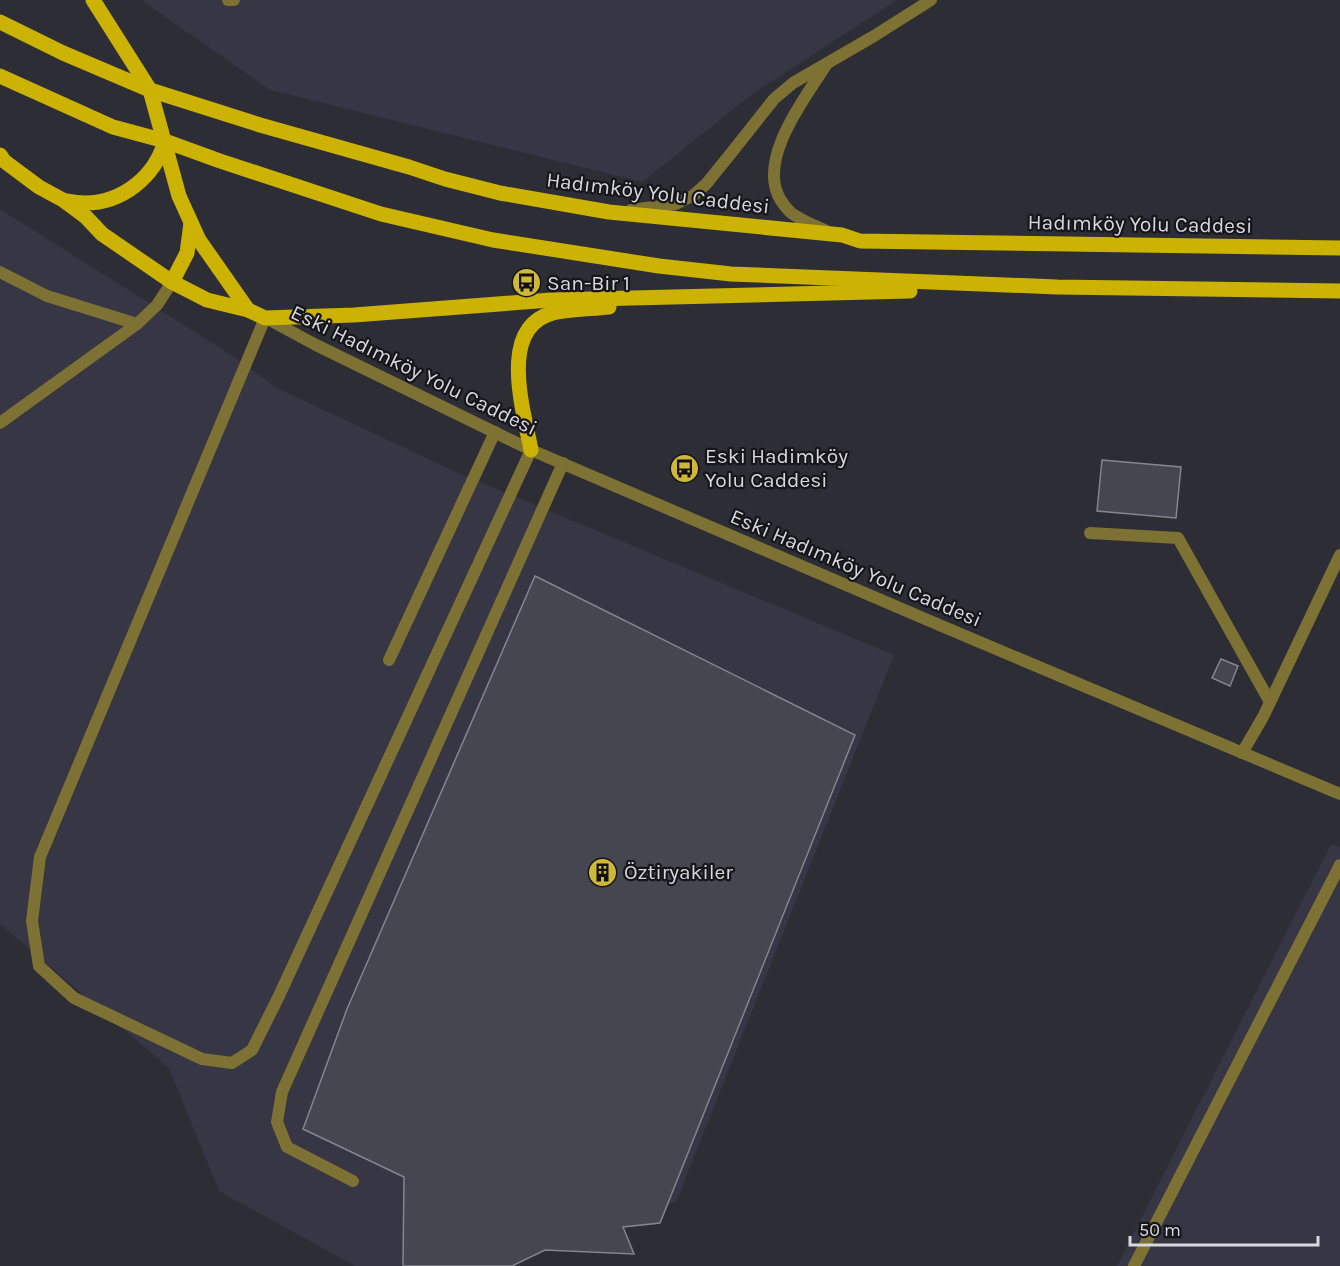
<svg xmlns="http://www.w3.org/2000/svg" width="1340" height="1266" font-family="Karla,sans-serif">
<rect width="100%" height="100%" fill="#2d2d36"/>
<g fill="#363645">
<polygon points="141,0 897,0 751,95 642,182 270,90"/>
<polygon points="0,209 233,356 277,388 454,471 894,655 676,1202 459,1266 355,1266 219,1191 169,1068 0,924"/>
<polygon points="1331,844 1340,848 1340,1266 1117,1266"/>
</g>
<g fill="#464650" stroke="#858590" stroke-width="1.5">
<polygon points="1102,460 1181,467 1176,518 1097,511"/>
<polygon points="535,576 855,735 660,1223 623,1227 634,1254 545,1250 512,1266 403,1266 404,1177 303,1129 347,1009"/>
<polygon points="1221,659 1238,666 1230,686 1212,678"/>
</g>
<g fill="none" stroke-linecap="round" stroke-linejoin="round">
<g stroke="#7d7133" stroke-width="12">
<polyline points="228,0 234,0"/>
<polyline points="265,318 40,857 32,921 39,966 74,998 202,1059 232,1063 252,1050 278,998 531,450"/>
<polyline points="1090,533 1178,538 1270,702"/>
<polyline points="389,660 495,432"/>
<polyline points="1242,753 1263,717 1340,555"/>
<polyline points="353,1181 287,1147 277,1122 282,1092 563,463"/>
<polyline points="1134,1266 1340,865"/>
</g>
<g stroke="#7d7133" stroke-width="12">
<polyline points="0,272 47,296 137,324"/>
<polyline points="0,423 137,324 157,305 172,282"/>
</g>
<g stroke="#7d7133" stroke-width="12">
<polyline points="631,210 676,204 694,195 707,183 732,152 774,99 793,83 874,36 931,0"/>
<path d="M825,230C815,226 805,222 796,216C789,213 784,205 780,199C757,159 805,98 826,65"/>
<polyline points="266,318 316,345 531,450 944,627 1340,794"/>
</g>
<g stroke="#ccb203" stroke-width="15">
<polyline points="93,0 150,90 179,196 199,240 248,310"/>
<polyline points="0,22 63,53 150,90 260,125 409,167 445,179 500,193 609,212 842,235 860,241 1340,248"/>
<polyline points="0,76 113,127 165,141 220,161 381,214 493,240 659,266 731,274 1057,287 1340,291"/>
<polyline points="0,155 4,161 39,187 63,200 86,217 102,234 172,282 207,300 248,310 265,318 354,315 551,300 910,291"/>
<path d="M66,201C72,202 79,203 85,203C122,203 155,177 165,141"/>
<polyline points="172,282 187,253 191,223"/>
<path d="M531,450C524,412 497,327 553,313C569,309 592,309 609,307"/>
</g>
</g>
<defs>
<symbol id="bus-disc" viewBox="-11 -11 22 22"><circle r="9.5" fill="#cfb837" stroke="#16161a"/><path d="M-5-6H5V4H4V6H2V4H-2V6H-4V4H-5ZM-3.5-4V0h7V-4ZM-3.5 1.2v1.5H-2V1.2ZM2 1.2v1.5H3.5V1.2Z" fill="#111"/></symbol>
<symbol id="building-disc" viewBox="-11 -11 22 22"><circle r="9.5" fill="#cfb837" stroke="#16161a"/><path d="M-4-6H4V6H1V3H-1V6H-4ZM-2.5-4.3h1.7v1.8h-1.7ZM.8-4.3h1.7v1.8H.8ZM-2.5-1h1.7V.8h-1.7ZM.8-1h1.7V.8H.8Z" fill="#111"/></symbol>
</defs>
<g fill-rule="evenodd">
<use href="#bus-disc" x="510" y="266" width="33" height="33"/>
<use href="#bus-disc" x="668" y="452" width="33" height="33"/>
<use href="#building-disc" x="586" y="856" width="33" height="33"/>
</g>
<g text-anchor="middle" stroke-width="4.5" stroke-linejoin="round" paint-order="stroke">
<g font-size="21" fill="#d7d7dd" stroke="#16161a">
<text transform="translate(658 193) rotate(7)" y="7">Hadımköy Yolu Caddesi</text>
<text transform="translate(1140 224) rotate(1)" y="7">Hadımköy Yolu Caddesi</text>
<text transform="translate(414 370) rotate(26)" y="7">Eski Hadımköy Yolu Caddesi</text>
<text transform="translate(856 568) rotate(23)" y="7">Eski Hadımköy Yolu Caddesi</text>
</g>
<g font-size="21" fill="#d7d7dd" stroke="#16161a" text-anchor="start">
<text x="547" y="290">San-Bir 1</text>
<text x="705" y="463">Eski Hadimköy<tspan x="705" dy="24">Yolu Caddesi</tspan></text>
<text x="624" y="879">Öztiryakiler</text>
</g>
</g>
<path d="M1130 1236v9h188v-9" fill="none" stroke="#d7d7dd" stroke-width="3"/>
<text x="1139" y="1236" font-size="18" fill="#d7d7dd" stroke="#16161a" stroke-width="4.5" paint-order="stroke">50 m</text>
</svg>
